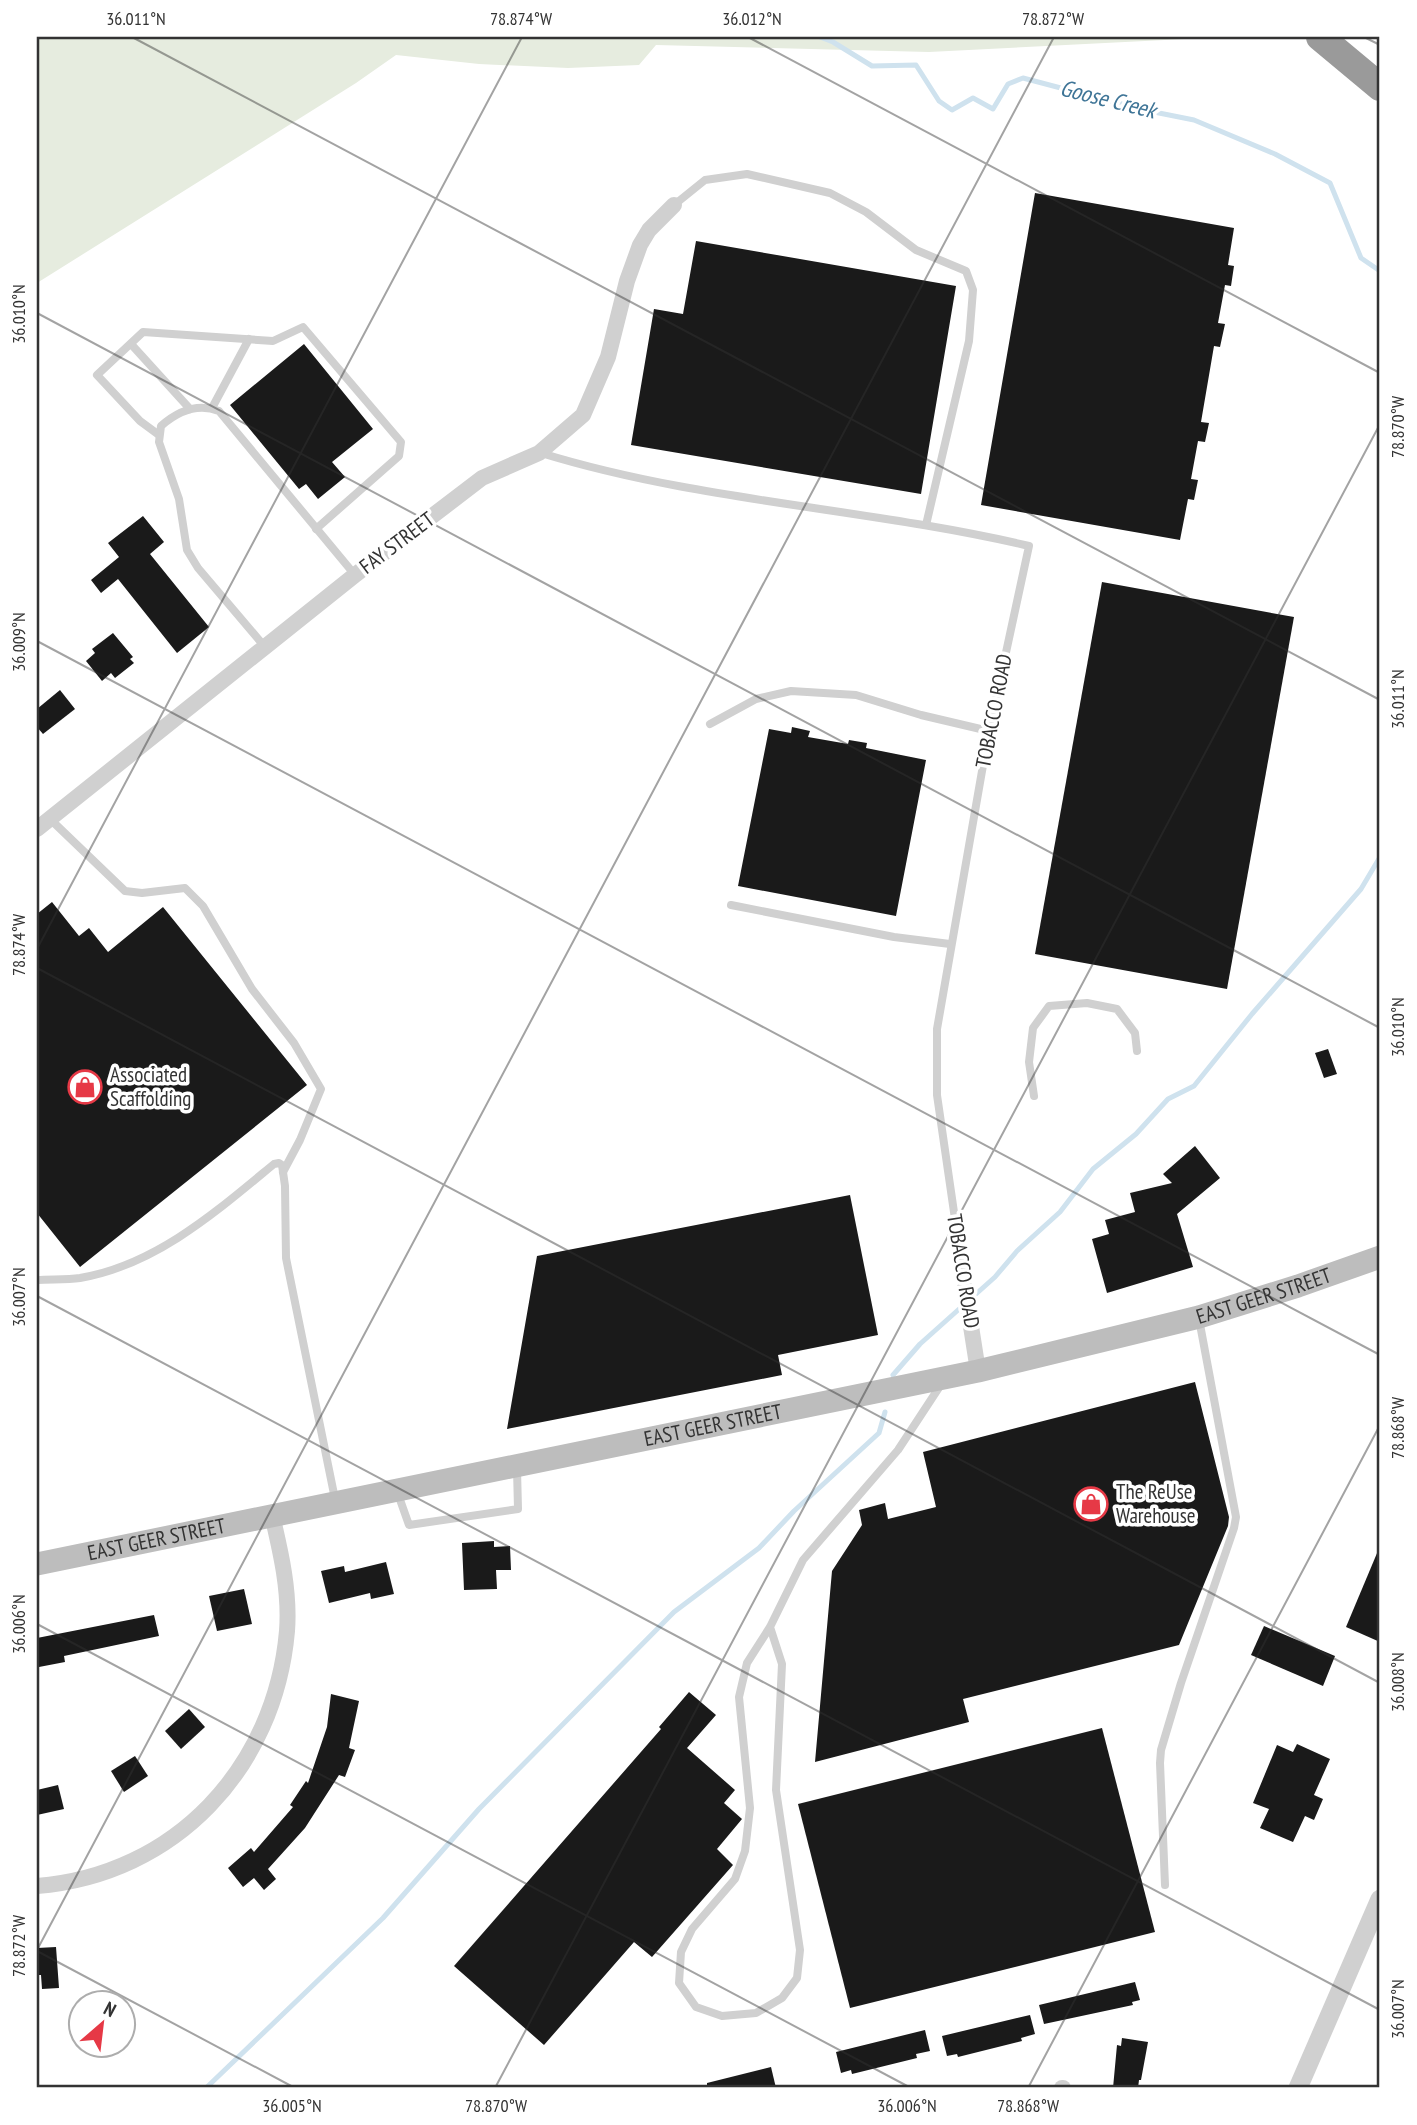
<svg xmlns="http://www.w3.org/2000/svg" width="1417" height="2125" font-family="'PT Sans Narrow',sans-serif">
<rect width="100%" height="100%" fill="#fff"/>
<polygon fill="#e6ecdf" points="37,37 1224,37 929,52 656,45 639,65 568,68 479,64 396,55 356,83 37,283"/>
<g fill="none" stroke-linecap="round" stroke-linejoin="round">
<g stroke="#cfe2ee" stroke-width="5">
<polyline points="820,37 833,42 872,66 916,65 939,101 952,110 973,98 993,109 1008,84 1023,78 1144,110 1194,120 1275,154 1330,183 1361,258 1380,271"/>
<polyline points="893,1375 920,1344 995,1277 1017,1251 1060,1212 1093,1169 1136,1134 1168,1099 1194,1086 1252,1014 1361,889 1380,857"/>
<polyline points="206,2088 383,1918 479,1809 674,1612 759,1548 794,1511 879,1433 885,1412"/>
</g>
</g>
<g fill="#1a1a1a">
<polygon points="1035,193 1234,228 1228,265 1234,266 1231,286 1225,285 1218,323 1225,324 1220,347 1214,346 1201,422 1209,423 1205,442 1198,441 1191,479 1198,480 1194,500 1188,499 1180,540 981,505"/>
<polygon points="696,241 956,286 921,494 631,445 654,309 683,314"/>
<polygon points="304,344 373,429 332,462 345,477 318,499 306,484 299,489 230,405"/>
<polygon points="143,516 164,542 150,554 209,627 177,653 118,579 101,593 91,580 119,557 108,543"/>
<polygon points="1102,582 1294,617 1227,989 1035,954"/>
<polygon points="113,633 133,657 130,659 134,663 115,678 111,673 102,681 86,661 95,653 92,649"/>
<polygon points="60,690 75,709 43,734 37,727 37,709"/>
<polygon points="792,727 810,731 808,737 848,744 849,740 867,743 866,748 926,760 896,916 738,886 769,729 791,733"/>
<polygon points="52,902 79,936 89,928 108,952 163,907 307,1085 80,1267 37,1213 37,914"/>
<polygon points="1328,1049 1337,1074 1324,1078 1315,1053"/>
<polygon points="1195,1146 1220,1178 1177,1214 1193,1267 1107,1293 1092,1239 1109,1234 1105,1220 1135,1212 1130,1193 1172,1183 1163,1174"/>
<polygon points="850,1195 878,1335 778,1355 782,1375 507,1429 537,1256"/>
<polygon points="1195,1382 1229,1517 1228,1526 1179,1645 963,1699 969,1722 815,1762 832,1571 862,1525 859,1510 885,1503 888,1519 936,1507 923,1452"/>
<polygon points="494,1541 494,1547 510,1546 511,1570 496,1570 497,1589 464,1590 462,1543"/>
<polygon points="1380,1546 1380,1642 1346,1627"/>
<polygon points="386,1562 394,1594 371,1599 370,1593 329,1603 321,1571 344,1566 345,1572"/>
<polygon points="244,1589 252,1624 217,1631 209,1596"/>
<polygon points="154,1615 159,1636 64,1656 65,1662 39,1667 37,1638"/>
<polygon points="1264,1626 1335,1656 1323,1686 1251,1655"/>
<polygon points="689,1692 716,1715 687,1748 735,1790 724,1803 742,1819 717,1849 733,1865 652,1957 634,1942 544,2045 454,1966 661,1729 659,1727"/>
<polygon points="331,1694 359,1701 349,1748 355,1750 345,1777 339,1775 305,1828 268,1869 276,1879 264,1890 254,1878 243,1887 228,1868 251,1848 254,1852 293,1807 290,1805 306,1781 308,1783 327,1727"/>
<polygon points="189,1709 205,1727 181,1749 165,1731"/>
<polygon points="1102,1728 1155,1932 850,2008 798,1804"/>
<polygon points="1297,1744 1330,1759 1314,1795 1323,1799 1314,1820 1305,1816 1293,1842 1260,1828 1269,1809 1253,1803 1277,1745 1293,1752"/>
<polygon points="135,1756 148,1776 124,1792 111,1771"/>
<polygon points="58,1785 64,1809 37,1815 37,1790"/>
<polygon points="56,1947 59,1988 42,1989 41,1975 37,1975 37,1948"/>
<polygon points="1135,1982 1140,2000 1132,2002 1133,2005 1044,2024 1039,2005"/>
<polygon points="1030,2015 1035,2034 1021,2038 1022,2041 958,2057 957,2054 947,2056 942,2036"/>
<polygon points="925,2030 930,2051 916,2054 917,2058 852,2074 851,2070 841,2073 836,2052"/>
<polygon points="1122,2038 1148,2042 1141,2080 1139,2080 1138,2088 1113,2088 1117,2045 1121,2046"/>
<polygon points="771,2067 776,2088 707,2088 707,2083"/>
</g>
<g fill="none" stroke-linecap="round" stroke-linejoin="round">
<g stroke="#d0d0d0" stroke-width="8">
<polyline points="674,205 705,180 747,174 830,193 866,212 916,250 966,271 973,290 969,341 926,525"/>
<polyline points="131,344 190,409"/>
<polyline points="212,408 249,339"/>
<polyline points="159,435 140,421 97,375 143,332 273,341 303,327 401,442 399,456 316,529"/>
<path d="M541,453C700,502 868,508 1029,546L989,731L937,1029V1095L965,1288"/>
<path d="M265,647L198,568L187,550L179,499L159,442L161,426C178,411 198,403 219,411L355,575"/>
<polyline points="710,724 756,699 791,691 856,695 921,715 989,731"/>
<polyline points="50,819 125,891 142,893 185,888 203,906 252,989 294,1043 321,1089 300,1140 283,1172"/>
<polyline points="731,905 894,937 950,944"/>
<polyline points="1034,1096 1029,1062 1033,1028 1049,1006 1087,1003 1117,1009 1135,1033 1137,1051"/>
<path d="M37,1280C51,1279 66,1280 80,1278C156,1265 217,1211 274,1164L279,1163L282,1165L285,1186L286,1258L335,1499"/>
<polyline points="398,1494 409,1525 518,1509 517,1469"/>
<polyline points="770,1627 782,1664 776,1790 800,1950 797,1978 782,1998 756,2013 722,2016 696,2007 679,1983 681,1952 692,1929 735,1879 745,1851 750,1808 739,1697 747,1663 770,1627 803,1560 898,1450 942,1383"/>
<polyline points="1165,1885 1160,1763 1161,1750 1181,1683 1234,1528 1236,1517 1199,1319"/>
</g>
<g stroke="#d0d0d0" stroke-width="16">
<polyline points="37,829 355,575 482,478 539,453 583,415 608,357 627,281 640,245 649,230 674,205"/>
<polyline points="965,1288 978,1371"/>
<path d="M37,1886C175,1875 275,1768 287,1631C290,1592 281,1553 272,1515"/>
<polyline points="1062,2088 1063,2088"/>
</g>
<polyline stroke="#d0d0d0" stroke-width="19" points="1298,2088 1380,1899"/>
<path stroke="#bdbdbd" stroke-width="23" id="s1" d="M37,1564L978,1371L1199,1317L1298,1286L1380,1257"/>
<polyline stroke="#9a9a9a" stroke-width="28" points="1320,37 1380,87"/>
</g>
<path fill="none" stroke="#333" stroke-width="2" stroke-opacity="0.45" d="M132,37L1380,700M748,37L1380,373M1364,37L1380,45M37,313L1380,1028M37,641L1380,1355M37,949L522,37M37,968L1380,1683M37,1296L1380,2010M37,1624L911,2088M37,1950L1054,37M37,1951L295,2088M495,2088L1380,424M1028,2088L1380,1425"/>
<defs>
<symbol id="shop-ring" viewBox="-11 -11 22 22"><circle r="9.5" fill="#fff" stroke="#e63946" stroke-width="1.5"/><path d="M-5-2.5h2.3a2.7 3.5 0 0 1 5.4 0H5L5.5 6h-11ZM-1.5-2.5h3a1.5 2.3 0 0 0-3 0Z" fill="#e63946"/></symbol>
</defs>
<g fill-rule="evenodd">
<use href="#shop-ring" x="66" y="1068" width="38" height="38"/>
<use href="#shop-ring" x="1072" y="1485" width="38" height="38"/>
</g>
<g text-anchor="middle" stroke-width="7" stroke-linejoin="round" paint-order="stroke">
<g font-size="21" fill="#333" stroke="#fff">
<text transform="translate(397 543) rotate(-37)" y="7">FAY STREET</text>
<text transform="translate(994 711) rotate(-79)" y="7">TOBACCO ROAD</text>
<text transform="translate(963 1271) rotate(81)" y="7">TOBACCO ROAD</text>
<text dy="7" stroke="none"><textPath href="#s1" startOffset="1256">EAST GEER STREET</textPath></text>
<text dy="7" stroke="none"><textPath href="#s1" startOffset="690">EAST GEER STREET</textPath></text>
<text dy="7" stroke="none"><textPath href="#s1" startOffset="122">EAST GEER STREET</textPath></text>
</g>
<g font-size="21" fill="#333" stroke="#fff" text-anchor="start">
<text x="110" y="1082">Associated<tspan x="110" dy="24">Scaffolding</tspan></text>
<text x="1116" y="1499">The ReUse<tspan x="1116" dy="24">Warehouse</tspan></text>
</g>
<g font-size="23" font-style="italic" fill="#3f7597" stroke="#fff">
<text transform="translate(1108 99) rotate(14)" y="8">Goose Creek</text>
</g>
</g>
<rect width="1417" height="2125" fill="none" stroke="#ffffff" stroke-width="77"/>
<g transform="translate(102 2024) rotate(28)"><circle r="33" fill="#ffffff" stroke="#adadad" stroke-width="2"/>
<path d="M0-5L12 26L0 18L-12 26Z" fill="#e63946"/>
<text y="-10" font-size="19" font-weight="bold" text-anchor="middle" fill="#333333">N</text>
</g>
<rect x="38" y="38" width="1340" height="2048" fill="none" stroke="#333" stroke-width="2.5"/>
<g font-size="18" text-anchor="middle" fill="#333">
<text x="136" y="25">36.011°N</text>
<text x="521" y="25">78.874°W</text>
<text x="752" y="25">36.012°N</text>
<text x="1053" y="25">78.872°W</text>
<text transform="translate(19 314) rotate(-90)" y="6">36.010°N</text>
<text transform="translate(1398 427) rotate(-90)" y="6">78.870°W</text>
<text transform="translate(19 642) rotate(-90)" y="6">36.009°N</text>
<text transform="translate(1398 699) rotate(-90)" y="6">36.011°N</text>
<text transform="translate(19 945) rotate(-90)" y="6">78.874°W</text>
<text transform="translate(1398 1027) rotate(-90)" y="6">36.010°N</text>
<text transform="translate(19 1297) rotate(-90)" y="6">36.007°N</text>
<text transform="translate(1398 1428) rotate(-90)" y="6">78.868°W</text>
<text transform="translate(19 1624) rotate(-90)" y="6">36.006°N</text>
<text transform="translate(1398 1682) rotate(-90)" y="6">36.008°N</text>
<text transform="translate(19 1946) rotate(-90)" y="6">78.872°W</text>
<text transform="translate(1398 2009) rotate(-90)" y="6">36.007°N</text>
<text x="292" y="2112">36.005°N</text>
<text x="496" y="2112">78.870°W</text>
<text x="907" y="2112">36.006°N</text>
<text x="1028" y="2112">78.868°W</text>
</g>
</svg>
